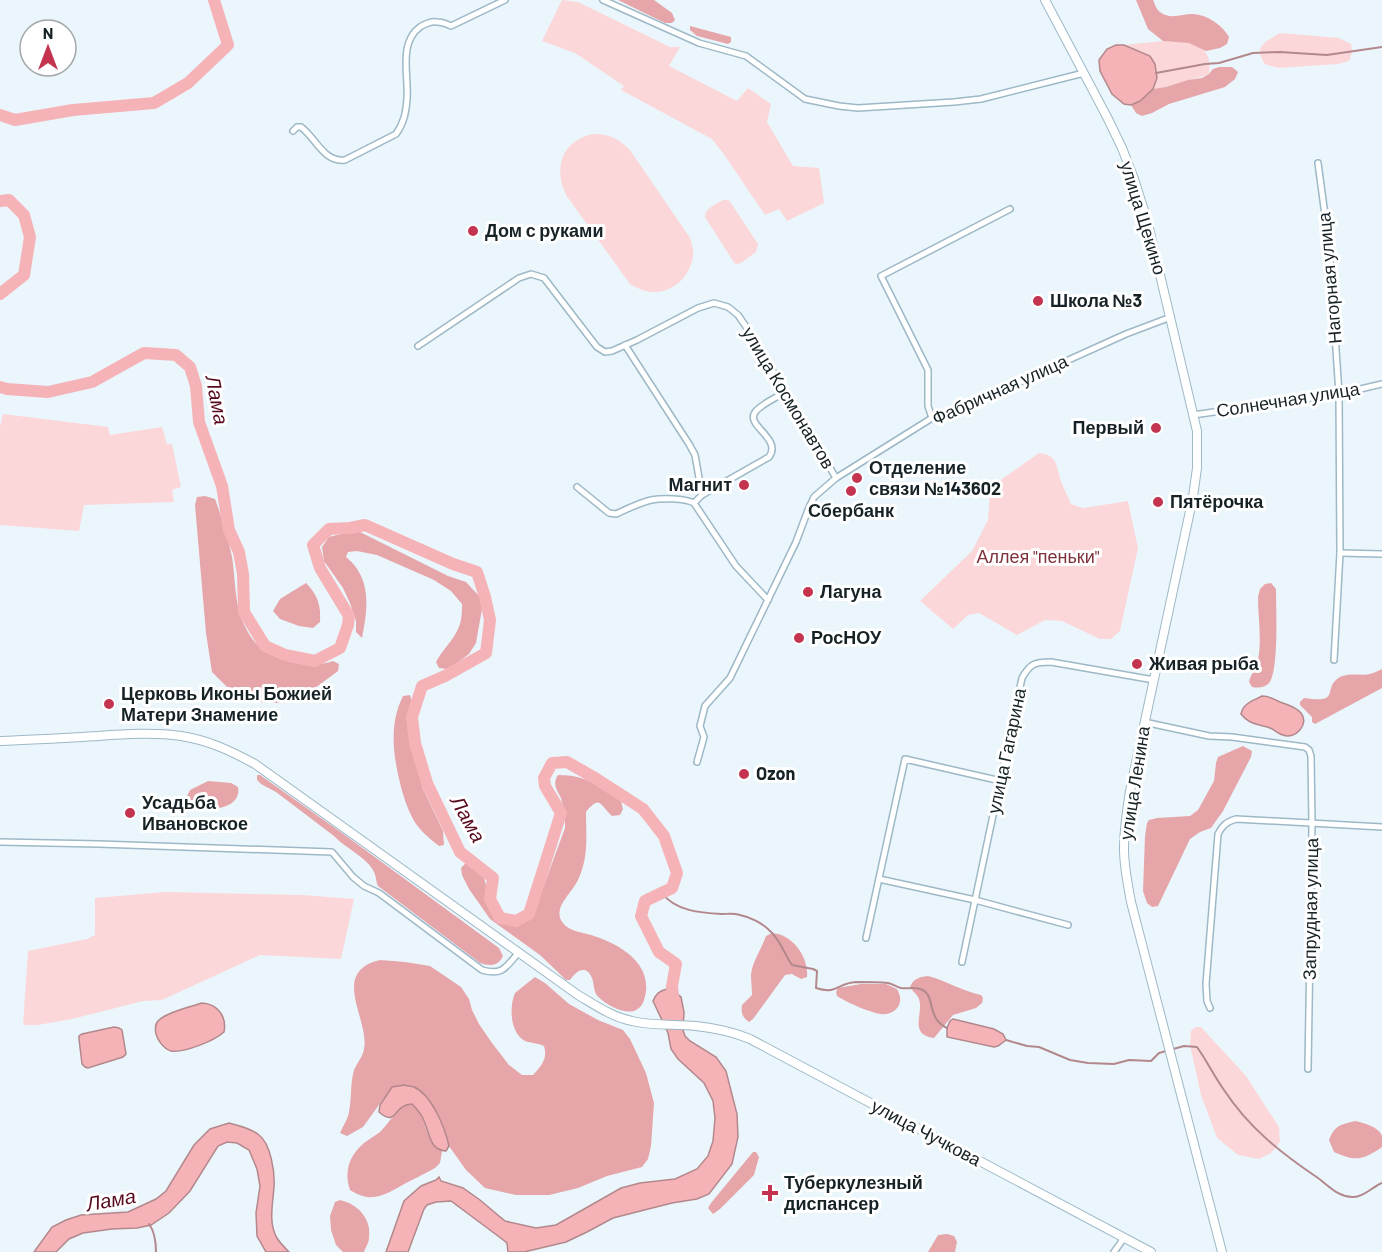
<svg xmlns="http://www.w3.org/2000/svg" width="1382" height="1252" font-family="Barlow,sans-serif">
<rect width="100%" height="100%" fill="#ebf6fc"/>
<g fill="#fbd7d9">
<polygon points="562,0 578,2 670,47 680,47 669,66 737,101 748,88 771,104 767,122 793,166 819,168 824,203 787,221 779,209 765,215 723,153 712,139 621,90 624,86 575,53 542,41"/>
<path d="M1280,33L1339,38L1351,44L1352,52L1349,61L1338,64L1278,68L1265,64C1263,61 1261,58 1260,54C1258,43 1273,38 1280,33Z"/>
<path d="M1163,41C1187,42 1214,41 1209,74C1201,78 1194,78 1186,81C1175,84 1165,88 1153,89C1164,58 1148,55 1124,45Z"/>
<path d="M600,134C613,136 621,141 630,150L690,238C692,244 694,251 693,257C690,276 673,293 653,292C645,292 637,288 630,284L566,195C555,172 559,146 586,136C590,134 595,134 600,134Z"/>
<path d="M723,200H728L731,203L758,244L756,252L741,263L736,264L733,261L705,217C705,208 716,204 723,200Z"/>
<polygon points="3,414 108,427 110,435 162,427 167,444 172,444 181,487 172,490 174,502 84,505 79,531 0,525 0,427"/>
<path d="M1039,453C1058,455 1056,466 1061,481C1064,489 1068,497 1071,504L1083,508L1128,501L1138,548L1120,631L1111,639H1100L1062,621L1045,620L1017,635L979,613L968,615L953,629L920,601L972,551L988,520L990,495L995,484Z"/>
<polygon points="165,892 303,895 354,899 341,959 260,955 162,1000 143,1001 72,1019 38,1025 23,1025 28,951 87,939 95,935 95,898"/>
<polygon points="1195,1027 1201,1027 1246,1076 1279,1127 1280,1142 1271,1153 1259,1159 1238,1155 1217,1138 1201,1095 1190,1045 1191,1031"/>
</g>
<g fill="#e5a5a9">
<polygon points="618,0 654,0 672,13 675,20 672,23 665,23"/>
<path d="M1136,0H1153C1155,4 1156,9 1160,12C1170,20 1182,14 1193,14C1208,15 1222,25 1229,37L1227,44L1220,48L1206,51L1189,43L1163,41L1148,29Z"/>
<polygon points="690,26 731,37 731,42 728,44 697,36 690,30"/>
<polygon points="1219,67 1232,67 1238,72 1235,79 1225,87 1169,104 1152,113 1142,116 1136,113 1131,105 1140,101 1153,89 1166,87 1188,80 1202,78 1209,74 1213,69"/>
<path d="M205,496L215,499C222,518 228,537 232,557C235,575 235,604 242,620C245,627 251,639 257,644C279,662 306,670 333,661L339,664L338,671L307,694L283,703L254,702L228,688L212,672L206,633L195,505L197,497Z"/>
<path d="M360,532L448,576L466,582L480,597L482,609L476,643L469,654L457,663L447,669L439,668L436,662C442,650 453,641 458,629C462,621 462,612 462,604L451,591L434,580L377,555L357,551L348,552L346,557C372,578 368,609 362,638L356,632V621L350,603L343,588L324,561L322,547L329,537L345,533Z"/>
<path d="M306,583C318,595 321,606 320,622L313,628L299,626L280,619L273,611L280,599Z"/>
<path d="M1271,583L1276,589C1276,607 1279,672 1269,683C1264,688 1259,688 1252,687L1249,682C1251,674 1256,668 1258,660C1262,640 1258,617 1258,597L1260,589L1265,584Z"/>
<path d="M1382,669V688L1315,724L1312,722V717L1300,705V702L1304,698C1343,704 1321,688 1340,677C1351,672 1363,677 1373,673C1377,672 1379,670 1382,669Z"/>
<path d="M410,695L412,702L409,737L423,789L443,831L444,845L439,846C429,838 419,830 413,819C407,808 403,795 400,783C393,754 389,724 403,696Z"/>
<polygon points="1243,746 1252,751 1251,757 1223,811 1211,828 1200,832 1190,839 1158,906 1152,907 1147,903 1143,891 1145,836 1147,823 1149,820 1157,818 1190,816 1198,810 1214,781 1216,763 1218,757"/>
<path d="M257,775H260L342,833L499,948L503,956C498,967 489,966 480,963L378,886C376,882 376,876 374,872C369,859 344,847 334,836L276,792L261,784L257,780Z"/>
<path d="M558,775C587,775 598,786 621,801L623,809L620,815L612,816C599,804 600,795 586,812C586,837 589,856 578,880C572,893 554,906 561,920C568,933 585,932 597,937C620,945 649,962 646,991C645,998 643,1007 636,1010C625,1016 602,1003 596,994C593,988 594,981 591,976C585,964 575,972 570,980H566L540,955L490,919L469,889L462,875L461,868L465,864C471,864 473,866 477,869C488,878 486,892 489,904C490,909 494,912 497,915C503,923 509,923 518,923C527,922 531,917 535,910L565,828C565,823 565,818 565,813C564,808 562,803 561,798C557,790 552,784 558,775Z"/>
<path d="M208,781L231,783L238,787C242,808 211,812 196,807C191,805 189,800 187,796L190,790Z"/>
<path d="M772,933C793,934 809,958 807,977L801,979L792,974L785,975L753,1019L749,1022C742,1017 741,1013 742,1005L752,995C752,989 751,981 751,975C752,962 762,948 766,936Z"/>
<path d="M380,960L405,962L430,966L461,987L469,999L472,1010L479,1024L492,1043L509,1065L522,1075H533C541,1066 548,1059 544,1046C538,1043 531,1043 525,1041C510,1033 509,1007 515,993L535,977L545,983L569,1004L598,1020L623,1030L630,1039L646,1073L654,1103L651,1146L648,1159L642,1167L607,1176L578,1188L549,1195H516L485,1188L466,1170L449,1146L440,1119L426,1096L384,1098L363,1127L347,1136L340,1133C343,1126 348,1119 349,1112C352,1097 350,1084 354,1070C357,1063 363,1056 364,1049C370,1020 329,972 380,960Z"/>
<path d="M928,976C947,981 962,991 981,995L983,998L982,1003L976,1008L953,1015L934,1038C908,1034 924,1014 919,999C917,994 913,992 910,987C913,979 919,977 928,976Z"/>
<path d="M861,984H886L897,989C900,995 902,1000 898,1007C894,1012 888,1015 881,1014C871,1013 846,1002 837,996L836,992L838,988Z"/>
<path d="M404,1104H412C430,1119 422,1140 442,1151L440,1163L435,1168C427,1172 419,1177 410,1181C388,1192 374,1206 350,1190C344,1171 349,1156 364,1143C369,1139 375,1136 380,1132C389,1123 395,1112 404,1104Z"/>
<path d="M1355,1121C1364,1123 1379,1127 1382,1136C1382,1140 1382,1143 1382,1147C1363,1160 1356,1162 1334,1152L1329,1140C1335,1125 1340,1125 1355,1121Z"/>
<polygon points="753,1152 756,1152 759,1157 754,1175 720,1209 713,1214 708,1208 711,1203"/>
<path d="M340,1200C358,1204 372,1219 369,1238C369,1243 365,1248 364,1252H343L336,1245L331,1230L330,1216L335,1202Z"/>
<polygon points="947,1234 954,1236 957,1242 955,1252 928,1252 938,1235"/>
</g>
<g fill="#f5b3b8" stroke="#b2888c" stroke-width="1.5">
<polygon points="1116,45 1124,45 1150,56 1155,64 1157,78 1153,89 1140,101 1131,105 1124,104 1112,94 1100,71 1099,60 1107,49"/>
<path d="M1262,696C1270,696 1273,699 1280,702C1288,705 1295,706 1301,713C1310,724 1295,740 1283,735C1278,734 1275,730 1270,728C1259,724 1249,725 1241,714C1243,703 1253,701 1262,696Z"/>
<path d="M667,989L672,990L681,997L684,1012L683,1030L685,1036L690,1041L716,1057L726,1071L737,1114L738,1137L732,1164L709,1194L697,1199L672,1203L613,1218L587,1232L566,1242L524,1252H508L507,1243L502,1239L451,1201L436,1202L427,1205L424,1209L408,1252H386L404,1201L421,1186L436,1180L439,1177L441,1181L463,1188L480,1200L505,1221L536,1228L556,1225L621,1188L640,1183L675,1179L697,1169L708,1156L713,1141L715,1118L713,1101L704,1083L678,1059L671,1049L668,1033L653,1001C656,994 659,991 667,989Z"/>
<path d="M202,1003C218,1004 227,1017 224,1032C214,1041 184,1053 171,1051C164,1049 158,1041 156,1034C155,1029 155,1024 158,1021C166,1012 191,1007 202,1003Z"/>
<polygon points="953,1019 994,1029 1003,1034 1006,1040 998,1046 994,1047 947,1037 947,1028 950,1021"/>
<polygon points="114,1027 119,1028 122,1030 126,1054 123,1057 88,1068 85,1067 82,1064 79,1039 79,1036 82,1034"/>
<path d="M404,1085C407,1086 411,1086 414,1087C432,1095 445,1128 449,1146L446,1151C429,1150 430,1133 424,1121C422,1114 417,1109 412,1104C393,1104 397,1128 379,1112L380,1105L392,1087Z"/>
<path d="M229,1123C239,1126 251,1128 259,1135C271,1144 275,1173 274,1187C273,1203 268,1223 277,1238C280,1243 285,1248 289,1252H266L257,1236L256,1213L260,1186L257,1169L249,1150L237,1143L227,1142L218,1146L190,1191L169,1213L151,1225L137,1228L112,1229L83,1233L69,1239L56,1252H34L52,1227L66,1220L81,1215L128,1212L156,1199L166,1191L194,1145L210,1129Z"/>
</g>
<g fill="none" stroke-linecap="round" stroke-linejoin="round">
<g stroke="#b2888c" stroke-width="2">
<polyline points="1156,73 1205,64 1219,63 1253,53 1280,52 1327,55 1382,47"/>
<path d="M662,893C675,911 701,913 722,914C728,914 734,913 740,915C750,917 762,923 769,930C781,940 784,954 792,965L813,969L817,971L816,988C838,995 837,983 856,982C866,982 878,982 888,983C893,984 897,987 901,988C907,989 914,987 920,989C937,994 925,1018 947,1028"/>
<path d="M1006,1040L1027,1046L1039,1047L1070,1060L1088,1063L1114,1064L1129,1060L1151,1061L1159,1053L1184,1046L1197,1047C1207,1061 1214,1076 1224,1090C1249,1128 1281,1153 1318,1178C1329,1186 1339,1198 1354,1197C1364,1197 1372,1187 1382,1183"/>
<path d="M149,1224C155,1232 156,1242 156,1252"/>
</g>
<g stroke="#f5b3b8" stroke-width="12">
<polyline points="0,115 15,120 73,110 154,103 188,83 228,45 214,0"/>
<polyline points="0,201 9,200 24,215 30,237 24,275 0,294"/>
<polyline points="0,387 7,389 48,392 92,382 144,353 176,355 190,367 196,386 199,422 222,486 229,530 239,552 243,574 244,612 265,646 285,655 315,661 340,648 348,625 349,616 320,568 313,545 329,529 350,528 365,525 453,564 477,572 485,597 490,620 486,653 445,676 422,686 412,717 415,743 427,783 460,852 493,878 490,899 500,918 516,921 529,914 561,813 545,786 544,778 552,763 567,762 595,778 643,809 664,836 677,873 672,888 645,901 641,916 659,952 676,964 672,986 674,1006"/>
</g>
<defs>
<g id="street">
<polyline points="603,0 699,43 746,56 805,99 839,106 858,108 954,102 981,99 1084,73"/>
<path d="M293,131L297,127H301C316,138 324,163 345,160L396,134C404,123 406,112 407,99C409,76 398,43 420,27C424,24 432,21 437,22C442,22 447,24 451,26L505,0"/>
<polyline points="1318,163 1329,245 1339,394 1340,553 1334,660"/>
<polyline points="625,345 689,444 695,455 702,495"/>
<polyline points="418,346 519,278 531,274 544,278 597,347 605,352 612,351 637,340 698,308 714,303 728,307 738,315 749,331 836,478"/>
<polyline points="1193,415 1339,394 1382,384"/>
<polyline points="932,418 928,406 928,370 881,276 1010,209"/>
<path d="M577,487L609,513L616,514C627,509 639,503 651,500C662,498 684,498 694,503L736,566L768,600"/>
<path d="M694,503L702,495L769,457C783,438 743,425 756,411C763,403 776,398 785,392"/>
<polyline points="1340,553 1382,554"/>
<polyline points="1144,722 1209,736 1232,737 1305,747 1309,750 1311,756 1312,824 1308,1069"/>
<polyline points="697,762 704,737 700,726 705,706 730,678 796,542 808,510 814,497 836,478 932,418 982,399 1126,334 1171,317"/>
<path d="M0,842L99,844L332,852L353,877L364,886L379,893L482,970C503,976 506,967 519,952"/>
<polyline points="879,879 975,900 1068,925"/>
<polyline points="866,938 905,759 1001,781"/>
<path d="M962,962L1022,678C1030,664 1034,662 1051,662L1154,680"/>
<path d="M1210,1008L1207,1001L1206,984L1218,834C1222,826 1226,822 1236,819L1382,827"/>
<polyline points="1114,1252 1124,1238"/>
</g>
<g id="secondary">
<path d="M1045,0L1107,117L1122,148L1134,179L1147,220L1197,431V468L1193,497L1130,791C1127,810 1124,829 1124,849C1124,867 1128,885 1131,902L1222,1252"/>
<path d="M0,741C33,740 65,738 98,736C125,734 154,732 181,736C208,740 231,751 255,764L578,995C595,1005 612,1017 632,1021C653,1026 675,1024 696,1026C715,1028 733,1032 750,1039L1151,1252"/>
</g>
</defs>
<use href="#street" stroke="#9db8c6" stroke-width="8"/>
<use href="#secondary" stroke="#9db8c6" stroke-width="10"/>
<use href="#street" stroke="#fff" stroke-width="5"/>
<use href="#secondary" stroke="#fff" stroke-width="8"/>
</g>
<g fill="#c43450" stroke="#fff" stroke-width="2">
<circle cx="473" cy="231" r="6"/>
<circle cx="1038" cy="301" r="6"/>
<circle cx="1156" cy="428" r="6"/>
<circle cx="857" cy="478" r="6"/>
<circle cx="744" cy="485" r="6"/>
<circle cx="851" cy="491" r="6"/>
<circle cx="1158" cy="502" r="6"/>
<circle cx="808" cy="592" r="6"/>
<circle cx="799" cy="638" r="6"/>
<circle cx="1137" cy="664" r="6"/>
<circle cx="109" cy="704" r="6"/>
<circle cx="744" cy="774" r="6"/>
<circle cx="130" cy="813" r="6"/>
<path d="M767 1184h6v6h6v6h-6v6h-6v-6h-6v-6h6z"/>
</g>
<g text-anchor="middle" stroke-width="6" stroke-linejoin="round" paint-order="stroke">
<g font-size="18" fill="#172227" stroke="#fff">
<text transform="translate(1143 218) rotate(73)" y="6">улица Щекино</text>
<text transform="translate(1330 278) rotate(-95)" y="6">Нагорная улица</text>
<text transform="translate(1000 390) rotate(-24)" y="6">Фабричная улица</text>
<text transform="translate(788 398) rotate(59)" y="6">улица Космонавтов</text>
<text transform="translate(1288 400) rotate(-9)" y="6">Солнечная улица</text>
<text transform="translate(1007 751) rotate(-78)" y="6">улица Гагарина</text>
<text transform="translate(1135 783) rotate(-81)" y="6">улица Ленина</text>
<text transform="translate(1311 909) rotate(-89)" y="6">Запрудная улица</text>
<text transform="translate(926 1133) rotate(28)" y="6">улица Чучкова</text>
</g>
<g font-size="18" font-weight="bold" fill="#172227" stroke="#fff" text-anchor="start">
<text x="485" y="237">Дом с руками</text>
<text x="1050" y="307">Школа №3</text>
<text x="1144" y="434" text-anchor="end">Первый</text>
<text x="869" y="474">Отделение<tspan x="869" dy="21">связи №143602</tspan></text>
<text x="732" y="491" text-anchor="end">Магнит</text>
<text x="1170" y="508">Пятёрочка</text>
<text x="851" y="517" text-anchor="middle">Сбербанк</text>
<text x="820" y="598">Лагуна</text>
<text x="811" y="644">РосНОУ</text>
<text x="1149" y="670">Живая рыба</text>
<text x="121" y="700">Церковь Иконы Божией<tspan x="121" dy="21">Матери Знамение</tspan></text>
<text x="756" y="780">Ozon</text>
<text x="142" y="809">Усадьба<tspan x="142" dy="21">Ивановское</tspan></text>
<text x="784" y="1189">Туберкулезный<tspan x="784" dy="21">диспансер</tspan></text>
</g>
<g font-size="18" fill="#7e323c" stroke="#fff">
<text x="1038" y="563">Аллея "пеньки"</text>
</g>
<g font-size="20" font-style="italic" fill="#560a1c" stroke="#fff">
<text transform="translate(217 400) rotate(79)" y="7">Лама</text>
<text transform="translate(468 819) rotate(61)" y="7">Лама</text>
<text transform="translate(111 1200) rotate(-10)" y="7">Лама</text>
</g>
</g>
<g transform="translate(48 48)"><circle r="28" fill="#ffffff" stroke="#a2a7a9" stroke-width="1.5"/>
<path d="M0-4.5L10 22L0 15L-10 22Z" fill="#c43450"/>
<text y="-9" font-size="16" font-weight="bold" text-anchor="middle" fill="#172227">N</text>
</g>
</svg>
